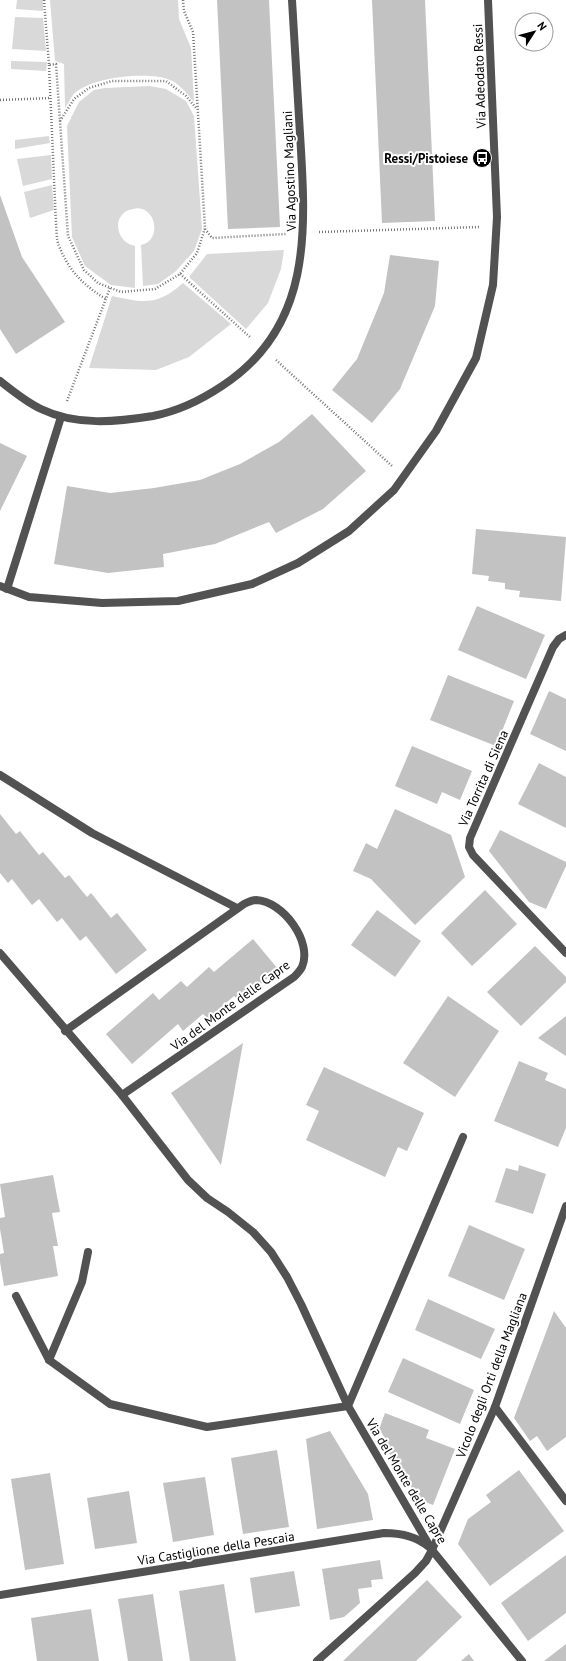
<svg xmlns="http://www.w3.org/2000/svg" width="566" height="1661" font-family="'PT Sans',sans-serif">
<rect width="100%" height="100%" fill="#fff"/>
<g fill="#d9d9d9">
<polygon points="17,0 43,0 43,11 16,9"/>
<path d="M50,0H178L179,19L191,48L194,102C188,95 179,83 170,80C148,71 89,77 73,95C70,99 68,104 65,108L64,64L55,61Z"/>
<polygon points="15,17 43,18 46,51 12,49"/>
<polygon points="11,61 47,62 46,71 11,69"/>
<path d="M150,86L166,89L186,101L194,116L202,229L194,251L175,272L158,284L143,286L141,245C163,241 156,203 133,209C128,210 125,211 122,215C115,222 118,236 126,242C128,244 132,245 135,246V288L111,285L85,266L72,237L67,126L79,102L94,90L105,88Z"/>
<polygon points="49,136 50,143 15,149 15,140"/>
<polygon points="51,155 52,179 23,186 17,159"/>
<polygon points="52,185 54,210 30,218 24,192"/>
<polygon points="284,250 281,269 268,303 246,329 189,277 207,254"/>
<path d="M183,283L231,324L189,357L156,370L89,368L112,296C144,303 157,306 183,283Z"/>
</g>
<g fill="#c2c2c2">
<polygon points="217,0 269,0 280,227 228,229"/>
<polygon points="372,0 425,0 435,221 382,223"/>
<polygon points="0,195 22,257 65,322 16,354 0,329"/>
<polygon points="390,255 439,261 435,306 400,389 372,423 332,390 357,359 384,293"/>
<polygon points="312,414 366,471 323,509 276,533 269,522 215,544 163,554 164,567 108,573 54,564 67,486 110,493 154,488 200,480 240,464 279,442"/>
<polygon points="0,443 27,456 0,511"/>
<polygon points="476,529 566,537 561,601 519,597 520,591 505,589 505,583 488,581 489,576 472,574"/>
<polygon points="477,606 545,635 526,679 458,650"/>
<polygon points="448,675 514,701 496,746 430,720"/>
<polygon points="549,691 566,699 566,751 530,734"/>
<polygon points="412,746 472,771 460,800 442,792 437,804 395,786"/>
<polygon points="539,763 566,777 566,828 518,804"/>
<polygon points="395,809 451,835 465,877 415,925 371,879 353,871 366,843 377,849"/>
<polygon points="0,814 16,834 20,831 39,855 43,852 65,878 69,875 87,897 91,893 111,918 117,913 147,950 116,974 86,936 80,941 62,918 57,922 39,899 32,905 12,879 8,883 0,873"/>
<polygon points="500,830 566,862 566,866 546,909 529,902 489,851"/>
<polygon points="485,890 517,924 472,966 441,933"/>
<polygon points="377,910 421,941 395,977 351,945"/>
<polygon points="253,939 278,969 240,1002 234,996 208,1019 203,1014 183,1031 178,1024 132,1064 106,1034 153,993 159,1000 181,981 187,987 209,967 214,972"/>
<polygon points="535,946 566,977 566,982 521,1026 487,992"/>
<polygon points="448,996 499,1031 455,1097 403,1063"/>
<polygon points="566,1016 566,1056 538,1038"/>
<polygon points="243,1043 221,1165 171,1093"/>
<polygon points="519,1061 548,1073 545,1080 566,1089 566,1128 558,1147 494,1121"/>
<polygon points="324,1067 424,1113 407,1151 398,1147 385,1177 306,1140 319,1111 306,1105"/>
<polygon points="519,1165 546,1174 533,1214 495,1202 506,1168 518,1171"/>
<polygon points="53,1175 60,1212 52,1213 58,1246 53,1246 58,1276 4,1286 0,1262 0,1254 4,1253 0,1229 0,1218 5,1217 0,1184"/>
<polygon points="469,1225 525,1249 504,1300 448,1276"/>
<polygon points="428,1299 495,1329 481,1359 415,1330"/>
<polygon points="554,1311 566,1328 566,1437 547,1451 537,1436 530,1441 514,1418"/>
<polygon points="403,1358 474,1390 460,1424 388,1392"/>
<polygon points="385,1413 429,1430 426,1438 455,1449 433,1505 420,1500 383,1444 385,1438 379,1429"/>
<polygon points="330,1431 368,1494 373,1520 317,1529 306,1439"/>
<polygon points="277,1450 289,1527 243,1534 231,1458"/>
<polygon points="519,1470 564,1531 490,1586 458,1544 468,1519 491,1502 486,1495"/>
<polygon points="50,1473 64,1564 25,1570 11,1479"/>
<polygon points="205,1477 214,1535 173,1542 163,1483"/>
<polygon points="129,1491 137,1543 95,1549 87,1498"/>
<polygon points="566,1555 566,1613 528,1641 501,1603"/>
<polygon points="380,1560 383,1579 371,1580 372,1587 358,1589 360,1603 344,1617 330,1620 322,1569"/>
<polygon points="294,1571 300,1606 255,1613 250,1578"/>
<polygon points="427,1580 462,1617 416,1661 343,1661"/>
<polygon points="224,1584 236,1661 190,1661 179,1591"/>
<polygon points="153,1594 163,1661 128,1661 118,1599"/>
<polygon points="91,1609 99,1661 37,1661 31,1618"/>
<polygon points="566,1644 566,1661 544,1661"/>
<polygon points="469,1654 474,1661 461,1661"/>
</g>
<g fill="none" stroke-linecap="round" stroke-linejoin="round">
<g stroke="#747474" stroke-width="2.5" stroke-dasharray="1 2" stroke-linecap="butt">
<polyline points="44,0 49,65 56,64 68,236 84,270 98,283 121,292 155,289 180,274 197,253 205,228 193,32 184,11 183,0"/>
<path d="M49,65L56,224C57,231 56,239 59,246C69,271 83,285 106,299"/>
<polyline points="0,100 51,98"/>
<polyline points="60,121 74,99 89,88 112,81 166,81 186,96 197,109"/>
<polyline points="205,229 212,238 286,234"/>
<polyline points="319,232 480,227"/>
<polyline points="180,274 251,338"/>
<polyline points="276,360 392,466"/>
<polyline points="67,401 110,288"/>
</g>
<g stroke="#525252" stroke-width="8">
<polyline points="0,775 92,833 237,908"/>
<polyline points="16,1296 49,1360 110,1404 207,1427 348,1406"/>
<polyline points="49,1360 82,1282 88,1252"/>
</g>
<g stroke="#525252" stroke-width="8">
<path d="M0,381C13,391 26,402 41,409C76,426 116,422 153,416C179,411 201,400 222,386C313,327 306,230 300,134C297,90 295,45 292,0"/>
<polyline points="0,586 29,597 102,603 178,601 252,584 298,563 349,531 394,490 436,431 476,358 493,285 497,217 488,0"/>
<polyline points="7,589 61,417"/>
<polyline points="566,635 559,639 553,647 470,838 469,847 473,855 566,953"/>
<polyline points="0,953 122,1095 188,1180 207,1198 228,1212 253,1232 271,1252 287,1277 301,1304 348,1406"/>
<path d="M65,1031L244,904C248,902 252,900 256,900C283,901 313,942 302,967C300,971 297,974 294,977L122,1095"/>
<polyline points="463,1137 348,1406 432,1550 522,1661"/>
<polyline points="495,1407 566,1501"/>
<path d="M0,1595L384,1533C401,1533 416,1536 429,1547"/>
<polyline points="317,1661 415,1573 426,1561 432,1550 495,1407 566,1206"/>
</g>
</g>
<defs>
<symbol id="bus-disc" viewBox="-11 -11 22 22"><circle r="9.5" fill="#000" stroke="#fff"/><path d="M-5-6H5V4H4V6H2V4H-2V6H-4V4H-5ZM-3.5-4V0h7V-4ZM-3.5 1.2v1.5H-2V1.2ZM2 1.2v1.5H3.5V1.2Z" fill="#fff"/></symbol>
</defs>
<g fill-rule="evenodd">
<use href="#bus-disc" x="471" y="147" width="22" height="22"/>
</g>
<g text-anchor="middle" stroke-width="4" stroke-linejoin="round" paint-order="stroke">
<g font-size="13" fill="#000" stroke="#fff">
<text transform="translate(479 76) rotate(-92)" y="5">Via Adeodato Ressi</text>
<text transform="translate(289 171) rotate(-92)" y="5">Via Agostino Magliani</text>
<text transform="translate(483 778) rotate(-66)" y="5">Via Torrita di Siena</text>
<text transform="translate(230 1005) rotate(-36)" y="5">Via del Monte delle Capre</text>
<text transform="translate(491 1375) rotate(-69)" y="5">Vicolo degli Orti della Magliana</text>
<text transform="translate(407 1481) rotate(59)" y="5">Via del Monte delle Capre</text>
<text transform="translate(216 1548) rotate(-9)" y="5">Via Castiglione della Pescaia</text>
</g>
<g font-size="13" font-weight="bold" fill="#000" stroke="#fff" text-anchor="end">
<text x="468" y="163">Ressi/Pistoiese</text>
</g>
</g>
<g transform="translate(534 32) rotate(54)"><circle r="19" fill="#ffffff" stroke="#999999"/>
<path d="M0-3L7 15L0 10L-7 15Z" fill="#000000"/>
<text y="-6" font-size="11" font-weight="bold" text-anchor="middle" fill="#000000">N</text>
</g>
</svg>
